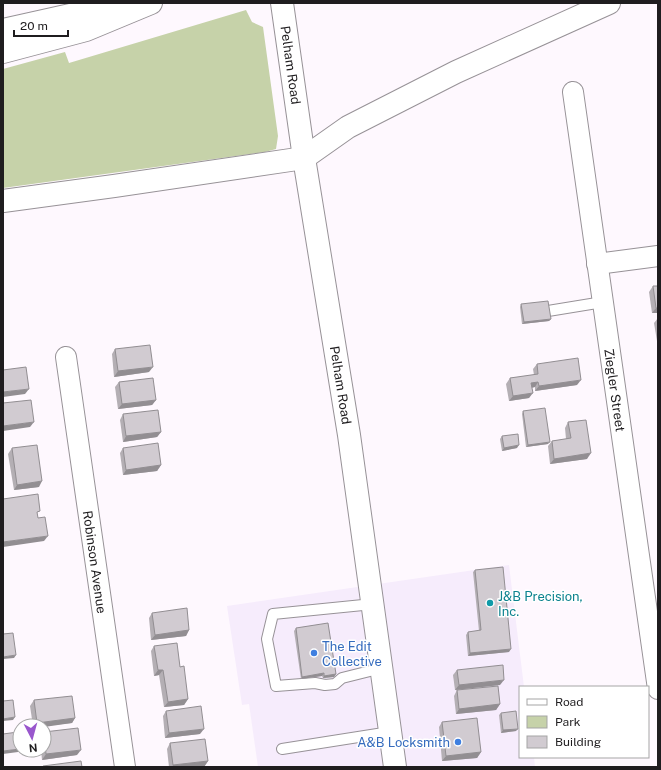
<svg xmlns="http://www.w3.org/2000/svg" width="661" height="770" font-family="'Public Sans',sans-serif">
<rect width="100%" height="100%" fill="#fef8fe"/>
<polygon fill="#f6ecfc" points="509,565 524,687 520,687 520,757 534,757 535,767 258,767 249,704 242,705 227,606"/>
<polygon fill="#c6d2a9" points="246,10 252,22 263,27 278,136 276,149 265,152 3,188 3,69 65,52 69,63"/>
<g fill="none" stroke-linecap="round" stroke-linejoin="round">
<defs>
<g id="lane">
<polyline points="548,311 603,302"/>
<polyline points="373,604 273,614 267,639 276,686 315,683 325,685 335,684 342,678 382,668"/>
<polyline points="282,749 390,732"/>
</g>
<g id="street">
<polyline points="573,92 658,689"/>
<polyline points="597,264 658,256"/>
<polyline points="66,357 125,767"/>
</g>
<polyline id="secondary" points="282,3 304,158 349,435 395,767"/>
<g id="highway">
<polyline points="3,30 124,3"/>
<polyline points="3,52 86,30 151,3"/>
<polyline points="3,201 114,186 304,158 348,127 456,72 609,3"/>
</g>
</defs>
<use href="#lane" stroke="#979297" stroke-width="12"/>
<use href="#street" stroke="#979297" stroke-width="22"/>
<use href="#secondary" stroke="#979297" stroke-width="24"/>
<use href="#highway" stroke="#979297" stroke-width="24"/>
<use href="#lane" stroke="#fff" stroke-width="10"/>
<use href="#street" stroke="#fff" stroke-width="20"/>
<use href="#secondary" stroke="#fff" stroke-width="22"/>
<use href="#highway" stroke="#fff" stroke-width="22"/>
</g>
<g fill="#b4afb4">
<polygon points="653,286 658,313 652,313 649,292"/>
<polygon points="521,304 551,319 549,321 522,324 520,307"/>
<polygon points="658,318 658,347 654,323"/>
<polygon points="115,349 149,372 114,377 112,354"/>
<polygon points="537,364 577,385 535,391 535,387 532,388 529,398 509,401 506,384 510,378 534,375 533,369"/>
<polygon points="119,382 156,400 152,405 118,409 115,387"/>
<polygon points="523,411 548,444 526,447 522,414"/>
<polygon points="123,414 161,432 157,437 123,442 120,420"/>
<polygon points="568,422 587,459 550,464 548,446 552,441 566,439 565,428"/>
<polygon points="502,436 517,448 502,451 500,439"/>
<polygon points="12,448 39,487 14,490 8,454"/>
<polygon points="123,448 161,465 157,471 123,475 120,453"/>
<polygon points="475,570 509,652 468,656 466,635 468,632 479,631 473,572"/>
<polygon points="152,613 189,630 186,636 151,640 149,618"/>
<polygon points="296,628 336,674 334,677 323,678 322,676 301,679 294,631"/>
<polygon points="154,646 180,667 188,699 184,705 164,707 159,675 154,676 151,651"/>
<polygon points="457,670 500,685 455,690 453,675"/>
<polygon points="457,690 500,704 496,710 456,714 454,696"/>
<polygon points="34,700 75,718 72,723 44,726 33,726 30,706"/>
<polygon points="166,711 200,734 165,738 163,716"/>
<polygon points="501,713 516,731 501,733 499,715"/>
<polygon points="442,722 481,752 477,758 442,761 439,727"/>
<polygon points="44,732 77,755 42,760 41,750 44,750"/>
<polygon points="170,743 208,761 204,767 169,767 167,749"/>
</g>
<g fill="#928e92">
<polygon points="656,308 658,308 658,313 652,313"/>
<polygon points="551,319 549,321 522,324 524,322"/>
<polygon points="153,367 149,372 114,377 118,371"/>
<polygon points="581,380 577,385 535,391 539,386"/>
<polygon points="538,382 535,387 528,388 531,383"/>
<polygon points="29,389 25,394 3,397 3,392"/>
<polygon points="533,393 529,398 509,401 513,396"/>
<polygon points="156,400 152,405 118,409 122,404"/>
<polygon points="34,422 30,427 3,431 3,426"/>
<polygon points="161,432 157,437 123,442 126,436"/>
<polygon points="550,442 548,444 526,447 528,445"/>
<polygon points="519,445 517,448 502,451 504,448"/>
<polygon points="591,453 587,459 550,464 554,459"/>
<polygon points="161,465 157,471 123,475 126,470"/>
<polygon points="42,481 39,487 14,490 17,485"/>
<polygon points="48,536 44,541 3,547 3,542"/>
<polygon points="189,630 186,636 151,640 155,635"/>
<polygon points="511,649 509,652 468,656 470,653"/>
<polygon points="16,655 14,658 3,659 3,657"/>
<polygon points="158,670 163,670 159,675 154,676"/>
<polygon points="324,673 322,676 301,679 302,677"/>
<polygon points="336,674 334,677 323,678 324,676"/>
<polygon points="504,680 500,685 455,690 459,685"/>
<polygon points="188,699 184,705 164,707 168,702"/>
<polygon points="500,704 496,710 456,714 459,709"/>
<polygon points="15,717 13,720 3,721 3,719"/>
<polygon points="75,718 72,723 44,727 44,726 35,726 37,723"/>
<polygon points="204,729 200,734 165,738 169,733"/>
<polygon points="518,729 516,731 501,733 503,730"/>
<polygon points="20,749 18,752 3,754 3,751"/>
<polygon points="81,750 77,755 42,760 46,754"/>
<polygon points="481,752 477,758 442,761 446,756"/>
<polygon points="208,761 204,767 172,767 173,765"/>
</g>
<g fill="#d1cbd1" stroke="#928e92">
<polygon points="653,286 658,286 658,308 656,308"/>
<polygon points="548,301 551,319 524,322 521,304"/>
<polygon points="150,345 153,367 118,371 115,349"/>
<polygon points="578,358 581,380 539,386 538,382 531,383 533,393 513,396 510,378 538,374 537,364"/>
<polygon points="26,367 29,389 3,392 3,370"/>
<polygon points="153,378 156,400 122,404 119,382"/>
<polygon points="31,400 34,422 3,426 3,403"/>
<polygon points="545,408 550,442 528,445 523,411"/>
<polygon points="158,410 161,432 126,436 123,414"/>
<polygon points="586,420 591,453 554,459 552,441 571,438 568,422"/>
<polygon points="518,434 519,445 504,448 502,436"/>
<polygon points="158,443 161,465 126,470 123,448"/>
<polygon points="37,445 42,481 17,485 12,448"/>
<polygon points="38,494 40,511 37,512 38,518 45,517 48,536 3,542 3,499"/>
<polygon points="503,567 511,649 470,653 468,632 481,630 475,570"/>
<polygon points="187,608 189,630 155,635 152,613"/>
<polygon points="328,623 336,674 324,676 324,673 302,677 296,628"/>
<polygon points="13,633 16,655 3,657 3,634"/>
<polygon points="177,643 180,667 184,666 188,699 168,702 163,670 158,670 154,646"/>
<polygon points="503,665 504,680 459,685 457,670"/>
<polygon points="498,686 500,704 459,709 457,690"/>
<polygon points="72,696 75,718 37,723 34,700"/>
<polygon points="13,700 15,717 3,719 3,701"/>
<polygon points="201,706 204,729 169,733 166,711"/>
<polygon points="516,711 518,729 503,730 501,713"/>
<polygon points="477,718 481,752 446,756 442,722"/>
<polygon points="78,728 81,750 46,754 44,732"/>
<polygon points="18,732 20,749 3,751 3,734"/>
<polygon points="205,739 208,761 173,765 170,743"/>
<polygon points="81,761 82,767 43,767 43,766"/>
</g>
<circle fill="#0f9aa8" stroke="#fff" stroke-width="1.5" cx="490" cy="603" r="4"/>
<g fill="#3f7fe0" stroke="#fff" stroke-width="1.5">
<circle cx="314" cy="653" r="4"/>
<circle cx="458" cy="742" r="4"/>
</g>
<g text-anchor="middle" stroke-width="3" stroke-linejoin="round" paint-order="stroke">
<g font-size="13" fill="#1f1d1f" stroke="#fff">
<text transform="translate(291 65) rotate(82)" y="5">Pelham Road</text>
<text transform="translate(341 385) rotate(81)" y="5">Pelham Road</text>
<text transform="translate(615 390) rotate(82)" y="5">Ziegler Street</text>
<text transform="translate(95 562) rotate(82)" y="5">Robinson Avenue</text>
</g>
<g font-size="13" fill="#0d838f" stroke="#fff" text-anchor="start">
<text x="498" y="601">J&amp;B Precision,<tspan x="498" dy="15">Inc.</tspan></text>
</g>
<g font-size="13" fill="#366cbe" stroke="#fff" text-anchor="start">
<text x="322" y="651">The Edit<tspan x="322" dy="15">Collective</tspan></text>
<text x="450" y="747" text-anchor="end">A&amp;B Locksmith</text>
</g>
</g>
<rect width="661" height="770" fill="none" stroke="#1f1d1f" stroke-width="8"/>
<rect x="519" y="686" width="130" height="72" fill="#ffffff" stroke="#a5a5a5"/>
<rect x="527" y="699" width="20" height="6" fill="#ffffff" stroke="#a5a5a5"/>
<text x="555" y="706" font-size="12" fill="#1f1d1f">Road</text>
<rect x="527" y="716" width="20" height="12" fill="#c6d2a9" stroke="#a5a5a5"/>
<text x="555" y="726" font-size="12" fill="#1f1d1f">Park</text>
<rect x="527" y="736" width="20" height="12" fill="#d1cbd1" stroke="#a5a5a5"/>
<text x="555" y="746" font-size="12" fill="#1f1d1f">Building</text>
<g transform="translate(32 738) rotate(174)"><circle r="19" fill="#ffffff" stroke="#a5a5a5"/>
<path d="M0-3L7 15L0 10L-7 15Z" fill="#9957cd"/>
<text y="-6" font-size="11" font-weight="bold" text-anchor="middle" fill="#1f1d1f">N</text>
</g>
<path d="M14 30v6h54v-6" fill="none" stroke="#1f1d1f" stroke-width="2"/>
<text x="20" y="30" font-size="12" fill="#1f1d1f" stroke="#ffffff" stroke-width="3" paint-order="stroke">20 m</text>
</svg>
